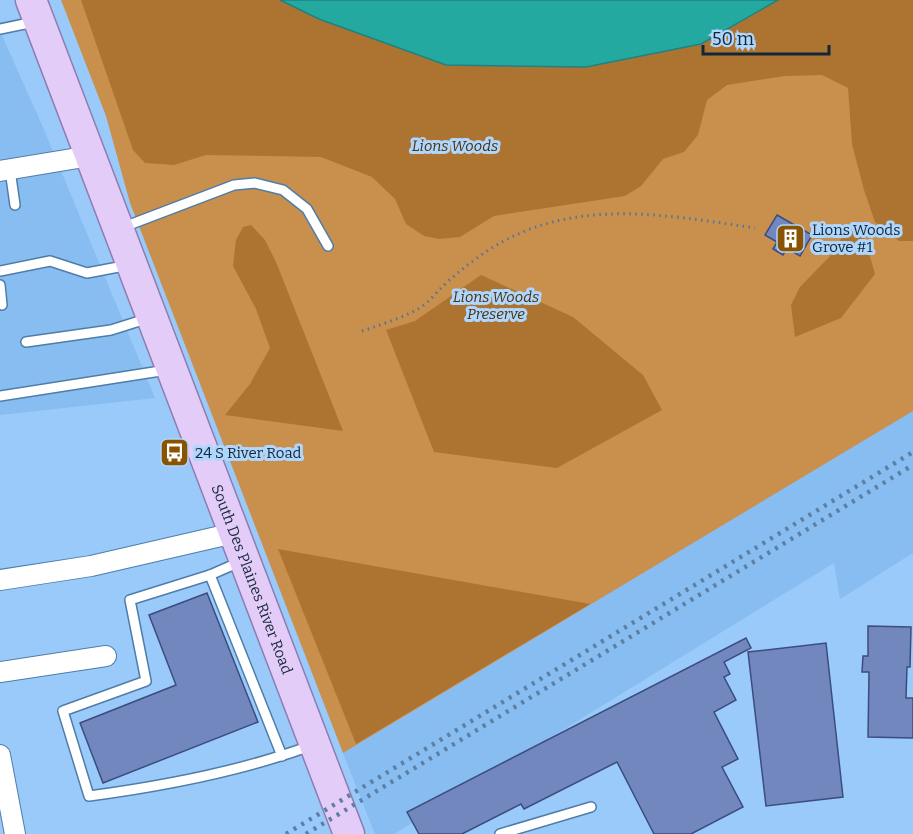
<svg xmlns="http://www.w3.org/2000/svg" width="913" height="834" font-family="Bitter,serif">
<rect width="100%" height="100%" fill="#99cafa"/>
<g fill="#87bdf0">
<polygon points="0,31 42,125 155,398 0,415"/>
<polygon points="913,384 913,553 840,599 834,563 394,834 375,834 343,753 821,465 817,442"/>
</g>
<polygon fill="#c98f4d" points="61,0 913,0 913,411 343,753 130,203 106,116"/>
<g fill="#ad7431">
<polygon points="81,0 280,0 319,19 701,44 778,0 913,0 913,241 899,241 875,222 864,190 852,144 848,88 822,75 785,76 727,85 707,100 698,135 684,152 663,159 641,186 625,196 494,216 460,237 439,239 424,236 406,224 395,199 372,177 321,157 206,155 174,165 145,163 133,150"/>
<polygon points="251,225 265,240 276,262 343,431 225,415 250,384 270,348 256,309 233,266 236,240 243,227"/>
<polygon points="852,229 862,229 875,274 841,318 795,337 791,305 800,287 834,252 842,237"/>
<polygon points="481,275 573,317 643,375 662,410 557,468 434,452 386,330 415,321"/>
<polygon points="278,549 590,604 356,744"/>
</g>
<polygon fill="#24a9a0" stroke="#1f8281" stroke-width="1.5" points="280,0 778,0 701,44 586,67 446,65 319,19"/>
<g fill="#7287bd" stroke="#3b4d7e" stroke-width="1.5">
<polygon points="777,215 812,235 800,256 787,248 783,255 773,249 777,242 765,235"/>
<polygon points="207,593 258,722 103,783 80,723 176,685 149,615"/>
<polygon points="868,626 911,627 910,667 907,667 906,698 913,698 913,738 868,737 869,672 862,672 863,656 868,656"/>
<polygon points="746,638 751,648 724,662 730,674 724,677 736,700 714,712 738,759 722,767 743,807 691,834 654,834 617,762 524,809 521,804 462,834 419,834 407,812"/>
<polygon points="826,643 843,797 766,806 748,652"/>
</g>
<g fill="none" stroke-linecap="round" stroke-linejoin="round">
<defs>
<g id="lane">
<polyline points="0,29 34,22"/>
<polyline points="10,170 15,205"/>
<polyline points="121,228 234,185 255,183 283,190 307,209 328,246"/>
<polyline points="0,271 50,261 87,273 129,265"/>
<polyline points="0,285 2,305"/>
<polyline points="26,342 111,330 149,318"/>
<polyline points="0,396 167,370"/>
<path d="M242,561L210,575L130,600L146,681L63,711L89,796C164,786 239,772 310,746"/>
<polyline points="210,575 282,756"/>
<polyline points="500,834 591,807"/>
</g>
<g id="street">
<polyline points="0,171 90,156"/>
<polyline points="0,580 91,566 234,533"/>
<polyline points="0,672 106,656"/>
<polyline points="0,755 15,834"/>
</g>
<g id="primary">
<path id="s1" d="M31,0L349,834"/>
</g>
</defs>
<use href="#lane" stroke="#4e7da9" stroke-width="12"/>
<use href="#street" stroke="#4e7da9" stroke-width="22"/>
<use href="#primary" stroke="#8e7db2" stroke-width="33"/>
<path stroke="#547697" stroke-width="3" stroke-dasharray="1.5 4.5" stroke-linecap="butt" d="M362,331C379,325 406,317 421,307C430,301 437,292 444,285C457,273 470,263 484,253C568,196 661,214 755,228"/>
<use href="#lane" stroke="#fff" stroke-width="9"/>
<use href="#street" stroke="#fff" stroke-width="20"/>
<use href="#primary" stroke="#e3cdf8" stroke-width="30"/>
<g stroke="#5c7fa2" stroke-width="4.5" stroke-dasharray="3 6" stroke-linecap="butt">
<polyline points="286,834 913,452"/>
<polyline points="306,834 913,465"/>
</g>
</g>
<defs>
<symbol id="building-square" viewBox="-11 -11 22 22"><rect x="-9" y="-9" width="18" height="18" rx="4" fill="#895301" stroke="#afd6fd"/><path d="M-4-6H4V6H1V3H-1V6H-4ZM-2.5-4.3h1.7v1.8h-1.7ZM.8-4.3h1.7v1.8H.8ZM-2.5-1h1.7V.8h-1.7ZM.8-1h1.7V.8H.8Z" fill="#fff"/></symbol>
<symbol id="bus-square" viewBox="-11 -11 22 22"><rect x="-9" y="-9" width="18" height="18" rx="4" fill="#895301" stroke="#afd6fd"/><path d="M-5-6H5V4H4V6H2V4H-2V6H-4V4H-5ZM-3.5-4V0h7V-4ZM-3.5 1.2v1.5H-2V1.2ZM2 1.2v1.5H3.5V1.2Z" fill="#fff"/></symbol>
</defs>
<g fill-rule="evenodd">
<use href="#building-square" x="774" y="222" width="33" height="33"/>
<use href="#bus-square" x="158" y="436" width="33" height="33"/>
</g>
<g text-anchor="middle" stroke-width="6" stroke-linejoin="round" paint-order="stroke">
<g font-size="15" font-style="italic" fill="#4d300a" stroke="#afd6fd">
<text x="455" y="151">Lions Woods</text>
<text x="496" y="302">Lions Woods<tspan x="496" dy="17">Preserve</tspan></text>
</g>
<g font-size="15" fill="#132638" stroke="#afd6fd" text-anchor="start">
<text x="812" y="235">Lions Woods<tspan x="812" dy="17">Grove #1</tspan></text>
<text x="195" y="458">24 S River Road</text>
</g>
<g font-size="15" fill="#132638" stroke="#afd6fd">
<text dy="5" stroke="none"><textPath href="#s1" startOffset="620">South Des Plaines River Road</textPath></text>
</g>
</g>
<path d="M703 45v9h126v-9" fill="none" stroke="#132638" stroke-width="3"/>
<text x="712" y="45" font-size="18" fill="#132638" stroke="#afd6fd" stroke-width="4.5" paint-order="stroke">50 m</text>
</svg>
